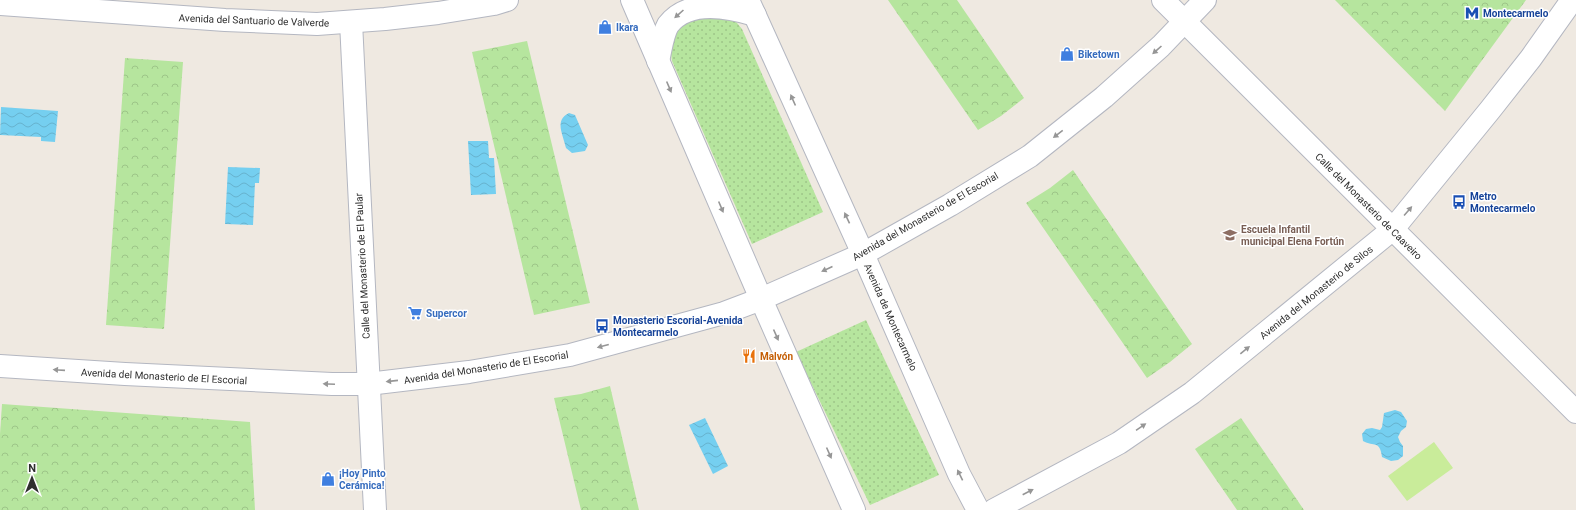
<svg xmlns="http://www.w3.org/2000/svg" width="1576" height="510" font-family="Roboto,sans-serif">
<defs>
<pattern id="grass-dots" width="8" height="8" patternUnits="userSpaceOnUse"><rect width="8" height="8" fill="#b6e59e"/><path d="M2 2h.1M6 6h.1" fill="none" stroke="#9dc588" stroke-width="1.8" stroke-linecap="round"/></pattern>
<pattern id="park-crowns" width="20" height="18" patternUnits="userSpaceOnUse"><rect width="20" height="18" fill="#b6e59e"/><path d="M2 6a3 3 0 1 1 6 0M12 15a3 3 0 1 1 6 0" fill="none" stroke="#9dc588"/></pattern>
<pattern id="water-waves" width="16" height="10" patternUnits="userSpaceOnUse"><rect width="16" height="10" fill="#75cff0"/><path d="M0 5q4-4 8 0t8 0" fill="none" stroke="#66b2ce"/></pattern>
</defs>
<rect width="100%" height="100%" fill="#efe9e1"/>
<g fill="url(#grass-dots)">
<polygon points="690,13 732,17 742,29 823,212 752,244 672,61 669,40"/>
<polygon points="866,320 939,475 870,505 796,352"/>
</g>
<g fill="url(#park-crowns)">
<polygon points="888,0 957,0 1024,98 1001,116 978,130"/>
<polygon points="1335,0 1526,0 1445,111"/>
<polygon points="527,41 590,303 534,315 472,52"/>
<polygon points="125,58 183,62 164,329 106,325"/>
<polygon points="1073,170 1192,344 1170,362 1147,378 1026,203 1050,188"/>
<polygon points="610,386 639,510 581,510 554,398 581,394"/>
<polygon points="2,404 250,422 255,510 0,510 0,434"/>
<polygon points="1241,418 1304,510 1237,510 1195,449"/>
</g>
<polygon fill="#c9ec9a" points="1434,442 1453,468 1407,501 1388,476"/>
<g fill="url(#water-waves)">
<polygon points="1,107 58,111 55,142 41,141 41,137 0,135"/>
<path d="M569,113L575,115L588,145L585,151L572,153L566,148C563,134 554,120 569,113Z"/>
<polygon points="468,141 488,141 489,158 494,158 496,194 471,195"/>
<polygon points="228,167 260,168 259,183 255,183 253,225 225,224"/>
<path d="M1395,410L1401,412L1407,421L1406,427L1401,431L1398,437L1400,442L1403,446V456L1398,460L1391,461L1382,457C1380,440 1374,447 1363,441L1362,434L1366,429L1372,428L1380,430L1382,427L1384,413Z"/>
<polygon points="705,418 728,466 713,474 689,425"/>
</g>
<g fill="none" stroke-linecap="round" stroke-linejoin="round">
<defs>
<g id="minor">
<polyline points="632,0 761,299 854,510"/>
<polyline points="748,0 863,254 959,474 978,510"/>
<polyline points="1163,0 1576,412"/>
<polyline points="0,4 225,20 317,24 385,19 438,13 494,4 507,0"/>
<polyline points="351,22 375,510"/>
<path d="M658,61C661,49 662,36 668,25C687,0 726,6 755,15"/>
<polyline points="0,366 125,374 332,384 368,384 469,372 570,355 724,313 761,299 863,254 950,205 1030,156 1104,97 1161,46 1205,0"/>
<polyline points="994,510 1119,443 1192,393 1393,229 1490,110 1531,58 1572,0"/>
</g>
</defs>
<use href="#minor" stroke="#b4b7c1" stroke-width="24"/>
<use href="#minor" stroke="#fff" stroke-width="22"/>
</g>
<defs><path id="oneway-solid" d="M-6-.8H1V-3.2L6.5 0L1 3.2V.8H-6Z"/></defs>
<g fill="#969696">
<use href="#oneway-solid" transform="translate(679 14) rotate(138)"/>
<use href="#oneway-solid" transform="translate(1157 50) rotate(138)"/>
<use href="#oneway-solid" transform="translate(669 87) rotate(67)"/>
<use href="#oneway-solid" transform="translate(793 100) rotate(-114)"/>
<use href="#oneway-solid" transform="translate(1058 134) rotate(142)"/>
<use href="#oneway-solid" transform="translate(721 207) rotate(67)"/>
<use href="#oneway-solid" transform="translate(1408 211) rotate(-49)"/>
<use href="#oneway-solid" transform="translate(847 218) rotate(-115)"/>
<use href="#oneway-solid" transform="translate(827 269) rotate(156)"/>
<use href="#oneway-solid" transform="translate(776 335) rotate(66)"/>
<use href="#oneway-solid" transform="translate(603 346) rotate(165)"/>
<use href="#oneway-solid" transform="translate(1245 350) rotate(-39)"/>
<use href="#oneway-solid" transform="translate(59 370) rotate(-176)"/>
<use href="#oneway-solid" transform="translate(392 381) rotate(174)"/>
<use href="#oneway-solid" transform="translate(329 384) rotate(-178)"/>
<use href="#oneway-solid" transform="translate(1141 427) rotate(-34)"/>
<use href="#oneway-solid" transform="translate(829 453) rotate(66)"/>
<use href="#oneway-solid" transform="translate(960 475) rotate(-116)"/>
<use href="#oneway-solid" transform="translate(1028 492) rotate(-27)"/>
</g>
<defs>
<symbol id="metro-bare" viewBox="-9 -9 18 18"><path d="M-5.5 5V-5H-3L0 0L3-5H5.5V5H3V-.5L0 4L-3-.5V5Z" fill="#1a4fb4" stroke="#fff" stroke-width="2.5" paint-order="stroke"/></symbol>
<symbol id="shop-bare" viewBox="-9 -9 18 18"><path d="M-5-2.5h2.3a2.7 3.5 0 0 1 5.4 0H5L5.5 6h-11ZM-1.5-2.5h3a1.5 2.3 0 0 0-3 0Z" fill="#3f7fe0" stroke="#fff" stroke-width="2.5" paint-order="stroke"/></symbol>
<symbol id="bus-bare" viewBox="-9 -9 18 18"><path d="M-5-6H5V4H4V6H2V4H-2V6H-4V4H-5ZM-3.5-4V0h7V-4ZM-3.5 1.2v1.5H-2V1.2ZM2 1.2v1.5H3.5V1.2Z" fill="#1a4fb4" stroke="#fff" stroke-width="2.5" paint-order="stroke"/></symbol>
<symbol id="school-bare" viewBox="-9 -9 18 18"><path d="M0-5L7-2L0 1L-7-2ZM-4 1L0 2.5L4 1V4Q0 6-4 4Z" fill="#8d6e63" stroke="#fff" stroke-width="2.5" paint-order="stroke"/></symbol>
<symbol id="supermarket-bare" viewBox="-9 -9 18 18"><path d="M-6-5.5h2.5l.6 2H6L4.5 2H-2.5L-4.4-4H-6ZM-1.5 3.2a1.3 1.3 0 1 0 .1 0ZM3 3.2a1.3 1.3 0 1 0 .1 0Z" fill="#3f7fe0" stroke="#fff" stroke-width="2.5" paint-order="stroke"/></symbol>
<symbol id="restaurant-bare" viewBox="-9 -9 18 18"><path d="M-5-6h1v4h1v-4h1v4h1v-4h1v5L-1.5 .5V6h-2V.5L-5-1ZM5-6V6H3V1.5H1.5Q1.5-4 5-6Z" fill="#e8710a" stroke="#fff" stroke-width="2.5" paint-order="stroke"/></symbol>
</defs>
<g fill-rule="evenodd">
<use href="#metro-bare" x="1462" y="3" width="20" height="20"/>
<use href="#shop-bare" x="595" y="17" width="20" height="20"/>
<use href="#shop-bare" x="1057" y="44" width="20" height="20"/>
<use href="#bus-bare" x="1449" y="192" width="20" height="20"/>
<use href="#school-bare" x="1220" y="225" width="20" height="20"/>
<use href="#supermarket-bare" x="405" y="303" width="20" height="20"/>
<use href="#bus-bare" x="592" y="316" width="20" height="20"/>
<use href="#restaurant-bare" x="739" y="346" width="20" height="20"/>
<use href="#shop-bare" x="318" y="469" width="20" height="20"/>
</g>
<g text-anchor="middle" stroke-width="3" stroke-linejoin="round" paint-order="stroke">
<g font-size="10" font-weight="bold" fill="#164399" stroke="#fff" text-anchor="start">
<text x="1483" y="17">Montecarmelo</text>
<text x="1470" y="200">Metro<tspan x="1470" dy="12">Montecarmelo</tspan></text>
<text x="613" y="324">Monasterio Escorial-Avenida<tspan x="613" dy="12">Montecarmelo</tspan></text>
</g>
<g font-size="10" fill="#2e2e2e" stroke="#fff">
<text transform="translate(254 20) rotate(2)" y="4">Avenida del Santuario de Valverde</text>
<text transform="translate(1369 206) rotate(45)" y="4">Calle del Monasterio de Caaveiro</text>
<text transform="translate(925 216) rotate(-30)" y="4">Avenida del Monasterio de El Escorial</text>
<text transform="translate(362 266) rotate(-93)" y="4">Calle del Monasterio de El Paular</text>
<text transform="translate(1316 292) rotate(-39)" y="4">Avenida del Monasterio de Silos</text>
<text transform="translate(891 317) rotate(66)" y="4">Avenida de Montecarmelo</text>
<text transform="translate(486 367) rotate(-9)" y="4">Avenida del Monasterio de El Escorial</text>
<text transform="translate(164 376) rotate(3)" y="4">Avenida del Monasterio de El Escorial</text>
</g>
<g font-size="10" font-weight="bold" fill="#366cbe" stroke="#fff" text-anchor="start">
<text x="616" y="31">Ikara</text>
<text x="1078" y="58">Biketown</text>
<text x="426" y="317">Supercor</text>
<text x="339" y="477">¡Hoy Pinto<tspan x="339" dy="12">Cerámica!</tspan></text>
</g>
<g font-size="10" font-weight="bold" fill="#785e54" stroke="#fff" text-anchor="start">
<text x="1241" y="233">Escuela Infantil<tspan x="1241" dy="12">municipal Elena Fortún</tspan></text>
</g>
<g font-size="10" font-weight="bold" fill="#c56008" stroke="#fff" text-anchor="start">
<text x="760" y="360">Malvón</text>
</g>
</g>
<g transform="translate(32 478)" stroke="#ffffff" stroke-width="3" paint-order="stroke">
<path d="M0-3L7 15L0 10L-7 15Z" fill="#2e2e2e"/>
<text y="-6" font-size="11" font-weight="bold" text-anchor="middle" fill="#2e2e2e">N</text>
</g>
</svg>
